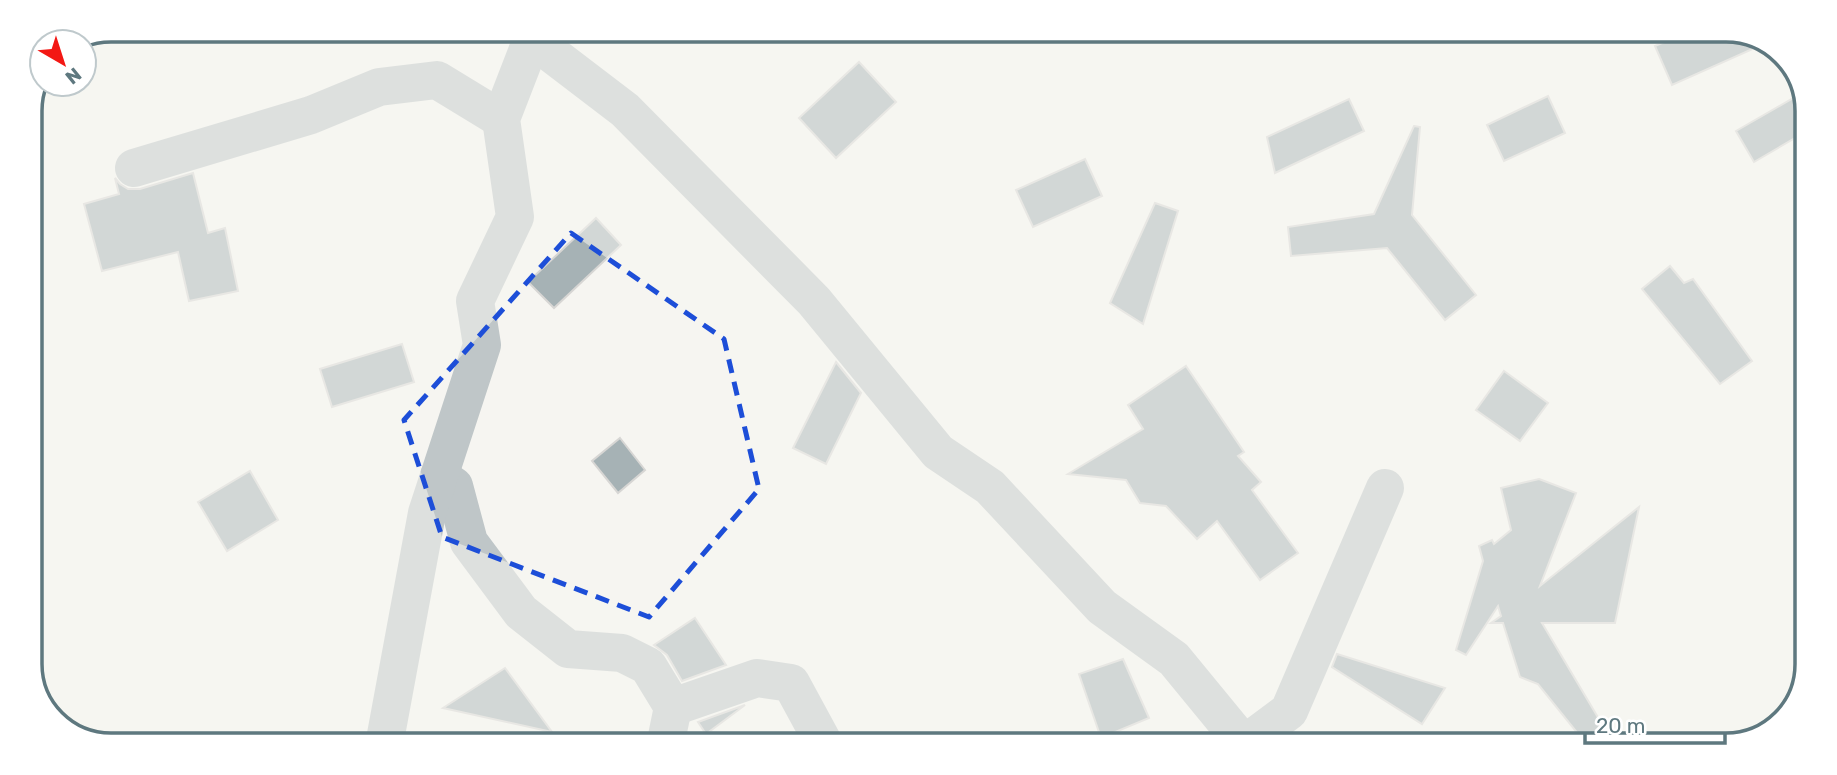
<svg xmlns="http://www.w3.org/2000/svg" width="1837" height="775" font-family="Rubik,sans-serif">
<rect width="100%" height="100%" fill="#f6f5f1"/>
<g fill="#a6b2b5" stroke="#d7d6d4" stroke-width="2">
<polygon points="1678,36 1757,36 1766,43 1672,85 1655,46"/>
<polygon points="859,62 896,102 836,158 799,118"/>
<polygon points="1802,93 1807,105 1807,131 1754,162 1736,131"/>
<polygon points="1548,96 1565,133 1504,161 1487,125"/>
<polygon points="1349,99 1364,131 1275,173 1267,137"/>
<polygon points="1414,126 1420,127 1412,215 1476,295 1445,320 1387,248 1291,256 1288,227 1374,214"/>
<polygon points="1085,159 1102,196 1033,227 1016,190"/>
<polygon points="193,173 208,233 225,228 238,291 189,301 178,252 102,271 84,204 119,194 115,178 120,184 128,189 140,189"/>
<polygon points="1155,203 1178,211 1143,324 1110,303"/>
<polygon points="596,218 621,245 554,308 528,282"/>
<polygon points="1670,266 1684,283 1693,279 1752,361 1720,384 1642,289"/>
<polygon points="402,344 414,382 332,407 320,369"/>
<polygon points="836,362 861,393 826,464 793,448"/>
<polygon points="1186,366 1244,452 1238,456 1261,482 1252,490 1298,553 1260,580 1217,521 1197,539 1166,506 1140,503 1126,480 1068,474 1143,429 1128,405"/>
<polygon points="1504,371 1548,403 1520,441 1476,410"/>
<polygon points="620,438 645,470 618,493 592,461"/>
<polygon points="250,471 278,520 227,551 198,502"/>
<polygon points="1539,479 1576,493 1540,586 1639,507 1615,623 1542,623 1609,736 1597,745 1587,745 1538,684 1520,677 1503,623 1491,623 1501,616 1498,606 1466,655 1456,650 1483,561 1479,546 1492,540 1494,544 1511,530 1501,488"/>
<polygon points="695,618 726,665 682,681 667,655 654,645"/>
<polygon points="1337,654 1445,688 1422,724 1332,667"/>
<polygon points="1123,659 1149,718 1101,738 1079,674"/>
<polygon points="505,668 552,732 443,708"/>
<polygon points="745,705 706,734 698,722"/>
</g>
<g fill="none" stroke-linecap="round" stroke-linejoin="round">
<g stroke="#bfc6c8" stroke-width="38">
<polyline points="527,31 532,39 625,110 814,301 938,452 990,487 1102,607 1174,659 1243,743"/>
<polyline points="134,168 311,115 379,87 437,80 501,119"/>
<polyline points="439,476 454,486 469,542 521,612 568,649 622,653 648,666 673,707 666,741"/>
<polyline points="673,707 757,678 791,683 823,742"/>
<polyline points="385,740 427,513 482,345 475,301 515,217 501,119 532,39"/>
<polyline points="1246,743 1289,711 1385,488"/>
</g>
</g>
<path d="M0 0H1837V775H0ZM571,233L724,339L759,489L649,617L442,537L404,420Z" fill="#f6f5f1" fill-opacity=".55" fill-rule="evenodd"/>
<path fill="none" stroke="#1d4ed8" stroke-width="5" stroke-dasharray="14 9" stroke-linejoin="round" d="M571,233L724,339L759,489L649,617L442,537L404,420Z"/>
<path d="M0 0H1837V775H0ZM111 42H1726A69 69 0 0 1 1795 111V664A69 69 0 0 1 1726 733H111A69 69 0 0 1 42 664V111A69 69 0 0 1 111 42Z" fill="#fff" fill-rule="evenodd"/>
<path fill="none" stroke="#5e787f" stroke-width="3.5" d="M111 42H1726A69 69 0 0 1 1795 111V664A69 69 0 0 1 1726 733H111A69 69 0 0 1 42 664V111A69 69 0 0 1 111 42Z"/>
<g transform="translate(63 63) rotate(141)"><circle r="33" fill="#ffffff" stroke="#bfc9cc" stroke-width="2"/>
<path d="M0-5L12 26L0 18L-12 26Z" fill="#f31814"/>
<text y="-10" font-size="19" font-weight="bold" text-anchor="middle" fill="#5e787f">N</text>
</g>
<path d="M1585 733v10h140v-10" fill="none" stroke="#5e787f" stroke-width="3.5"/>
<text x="1596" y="733" font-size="21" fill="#5e787f" stroke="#ffffff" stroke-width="5" paint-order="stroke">20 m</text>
</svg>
